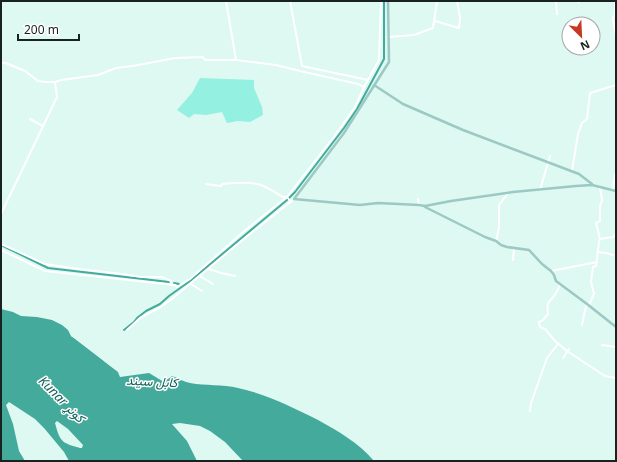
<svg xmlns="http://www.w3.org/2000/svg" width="617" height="462" font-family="'Noto Sans',Vazirmatn,sans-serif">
<rect width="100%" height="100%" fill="#def8f2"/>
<polygon fill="#94f0e0" points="200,78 254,80 254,88 262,107 263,115 250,122 238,121 227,123 222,112 206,115 194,114 189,118 177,110 192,93"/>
<path fill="#44ab9c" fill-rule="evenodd" d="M1,309L13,312L21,316L37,317L52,320L62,325L68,330L71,336L74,338L118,372L120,377L149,373L164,382L172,376C178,378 184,382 190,383C206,386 222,384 238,388C266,394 292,407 318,420C338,431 359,443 374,461H243L225,442L210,431L200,426L180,423L172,424L187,441L197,461H69L64,452L44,428L35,419L9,402L6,405L13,424L19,451L25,461H1ZM57,421L68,429L83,445L82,448H80C62,443 60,442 55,423Z"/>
<polygon fill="#def8f2" points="72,335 97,354 119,373 121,377 120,376 118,372 99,357 74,338 71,336"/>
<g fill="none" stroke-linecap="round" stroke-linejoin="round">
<g stroke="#44ab9c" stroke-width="2">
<polyline points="1,245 48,268 169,282"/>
<polyline points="174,283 179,284"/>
<polyline points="124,330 134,322 137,318 146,311 160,304 169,296 190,281 287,200 295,192 344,128 357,109 384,59 384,1"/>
</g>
<g stroke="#fff" stroke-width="2">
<polyline points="226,1 236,60"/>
<polyline points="290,1 302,66 368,80 379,60 381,1"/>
<polyline points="556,1 557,14"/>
<polyline points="577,1 579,2"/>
<polyline points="615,1 615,15 613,17 613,19 616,36"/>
<polyline points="435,21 459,28 460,18 457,1"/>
<polyline points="388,37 414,35 433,28 437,1"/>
<polyline points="1,63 6,63 25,71 38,81 46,82 55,82 61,80 98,75 116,68 133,66 175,58 203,57 205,60 236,60 276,65 300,71 358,84 364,87"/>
<polyline points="30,119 43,126"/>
<polyline points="572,171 578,134 582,123 587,119 590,93 616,85"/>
<path d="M206,184L221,186L222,184C232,183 252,182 261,185C269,188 276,193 283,197H287L291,202"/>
<polyline points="540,190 550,156"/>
<polyline points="613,190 615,174 616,174"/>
<polyline points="418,199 419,205"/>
<polyline points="1,214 57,97 55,82"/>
<polyline points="600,239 613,237 616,234"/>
<polyline points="496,241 499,227 499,205 508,193"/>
<polyline points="1,244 45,264 79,269 122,274 142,277 162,277 171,281 172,285"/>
<polyline points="1,250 45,271 175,285 177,287 190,279 224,249 243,232 287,197 336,134 355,107 365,85 368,80"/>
<polyline points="597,252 606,253 613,255"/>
<polyline points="513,260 514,248"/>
<polyline points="209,269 221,273 235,276"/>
<polyline points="551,271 597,262"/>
<polyline points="200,276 213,284"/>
<polyline points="191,284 202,291"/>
<path d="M560,284C559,287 558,290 556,293C550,303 546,300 548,314L543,320L539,322L540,327L542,328L545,329L555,341L567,351L605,376L616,378"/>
<polyline points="589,305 594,294 591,282 593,267 596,266 599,242 600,239 596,223 600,221 600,206 602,200 600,187"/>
<polyline points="582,325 585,310 587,304"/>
<polyline points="127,330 140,318 159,308 172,299 246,237 294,199"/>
<polyline points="602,345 616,347"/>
<polyline points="563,358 569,349"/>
<polyline points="530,411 531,403 547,358 558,344"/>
</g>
<g stroke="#9cc9c3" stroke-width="2.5">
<polyline points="388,1 389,62 344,133 294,199 360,205 378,203 419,205 425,206 451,201 513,192 576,186 592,185 616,191"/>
<polyline points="374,85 403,104 463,130 579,174 592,184"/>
<polyline points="425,207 485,237 496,241 501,245 507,247 529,250 542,264 551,271 554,275 556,281 587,304 616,327"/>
</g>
</g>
<g text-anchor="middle" stroke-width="3" stroke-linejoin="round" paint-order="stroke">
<g font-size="13" font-style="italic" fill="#0e6359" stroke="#fff">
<text transform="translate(152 381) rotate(3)" y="5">کابل سيند</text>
<text transform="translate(62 399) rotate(45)" y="5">Kunar کونړ</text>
</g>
</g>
<rect width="617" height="462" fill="none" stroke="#182220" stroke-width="4"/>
<g transform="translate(581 36) rotate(156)"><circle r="19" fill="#ffffff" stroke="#a3a7a6"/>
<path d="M0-3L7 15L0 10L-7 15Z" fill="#c53a24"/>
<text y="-6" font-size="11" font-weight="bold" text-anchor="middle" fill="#182220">N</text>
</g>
<path d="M18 34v6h61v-6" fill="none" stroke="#182220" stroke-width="2"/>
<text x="24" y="34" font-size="12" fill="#182220" stroke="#ffffff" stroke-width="3" paint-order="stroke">200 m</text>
</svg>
